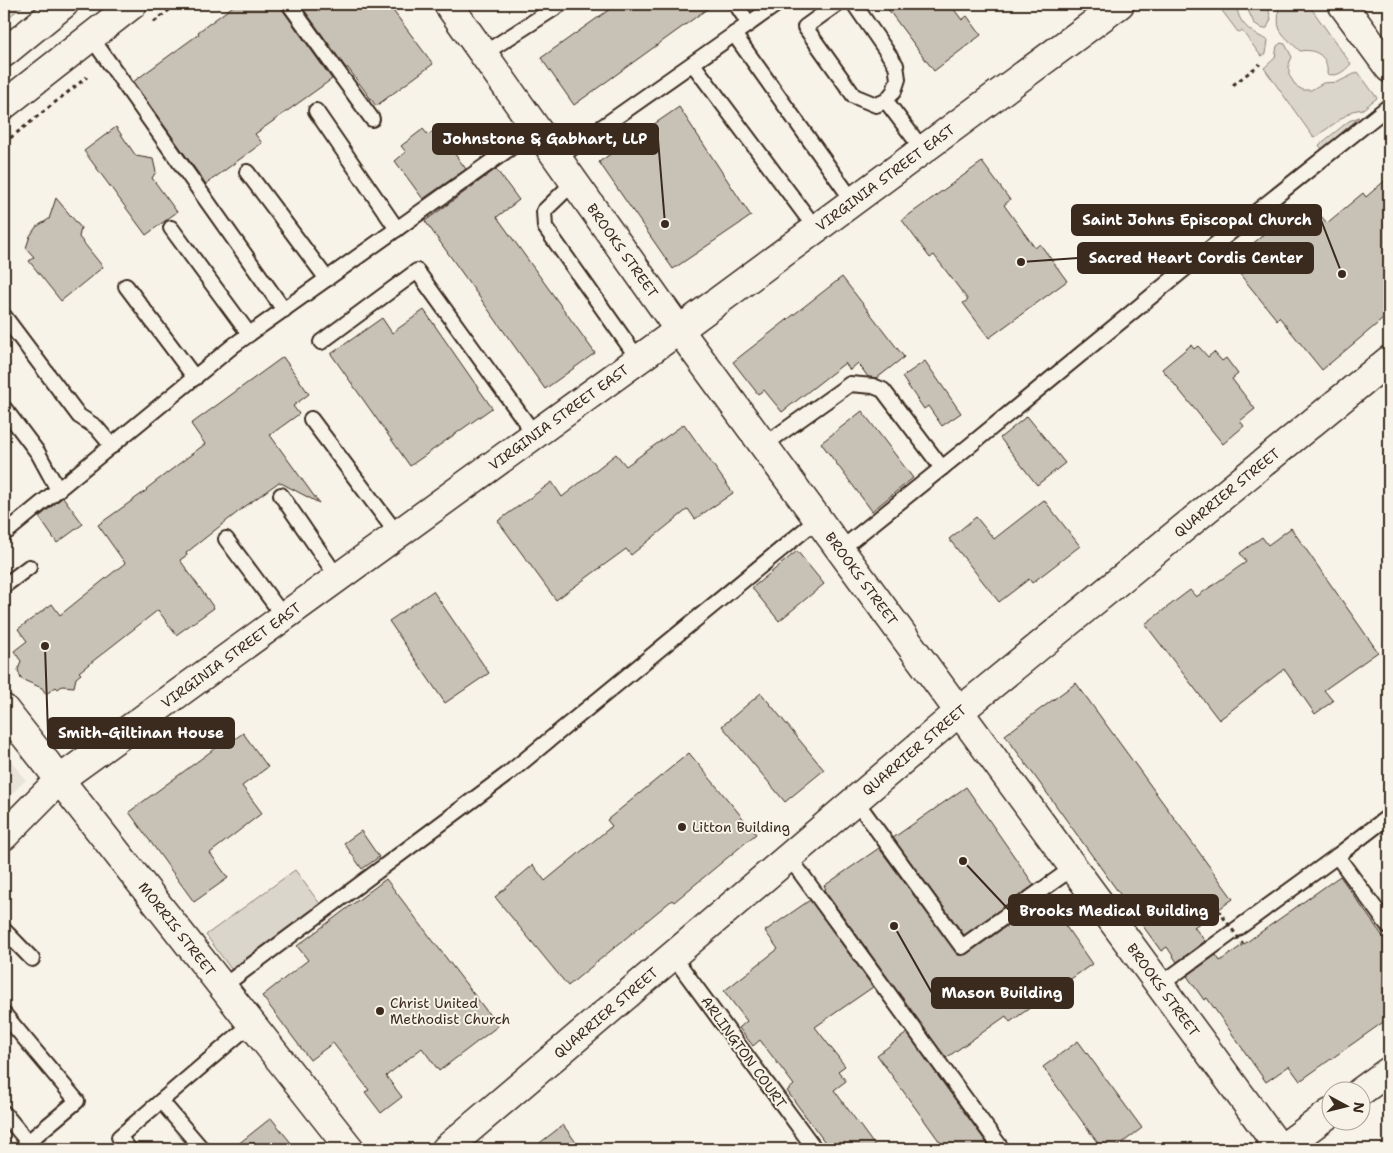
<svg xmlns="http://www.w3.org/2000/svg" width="1393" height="1153" font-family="'Shantell Sans',sans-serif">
<rect width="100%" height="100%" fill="#f7f3e8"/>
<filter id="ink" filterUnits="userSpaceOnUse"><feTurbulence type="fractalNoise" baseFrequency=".02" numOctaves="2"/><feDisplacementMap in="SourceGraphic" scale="10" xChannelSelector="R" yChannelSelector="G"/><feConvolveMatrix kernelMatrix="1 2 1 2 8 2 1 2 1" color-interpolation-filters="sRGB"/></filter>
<g filter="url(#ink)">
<polygon fill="#e9e4d9" points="4,752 26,780 4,801"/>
<g fill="#dbd6cb" stroke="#8b8074">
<polygon points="4,4 25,4 4,21"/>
<path d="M1217,4H1237C1236,22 1252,34 1268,40L1266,54L1261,56L1242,31L1238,32Z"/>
<polygon points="1245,4 1267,4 1271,19 1267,28 1263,29 1254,23"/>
<path d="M1277,4H1308L1351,64C1343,72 1338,77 1327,74C1329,57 1316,48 1300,51C1295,46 1280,34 1279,27C1277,21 1280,12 1277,4Z"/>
<polygon points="1281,43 1285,44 1292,57 1289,64 1289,75 1296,86 1303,90 1311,90 1323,83 1338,82 1358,72 1377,98 1363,109 1352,111 1314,138 1264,68 1275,58 1277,46"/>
<polygon points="1359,117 1323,151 1319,145 1349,121"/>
<polygon points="295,870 320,904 231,969 206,935"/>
</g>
<g fill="#c8c1b6" stroke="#3b2a1e">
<polygon points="236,4 280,4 282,9 332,79 255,134 262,143 206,184 133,82 199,34 198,32"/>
<polygon points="300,4 388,4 433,64 376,106 348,68 346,68"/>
<polygon points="617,4 714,4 574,105 541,58"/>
<polygon points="884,4 950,4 962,20 967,16 981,35 934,71"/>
<polygon points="679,107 751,216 673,269 599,162"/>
<polygon points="116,127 136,156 153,159 156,172 152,178 177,212 146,235 84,151"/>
<polygon points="423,129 428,135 436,129 466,169 423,199 395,161 406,152 401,146"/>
<polygon points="982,162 1010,200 1004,205 1035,248 1040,244 1067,281 989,338 963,303 968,300 934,255 930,258 902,220"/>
<polygon points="496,169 519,200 497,217 595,353 545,389 425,221"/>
<polygon points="1389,177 1389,314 1322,370 1279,317 1277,320 1230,262 1267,232 1265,228 1294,204 1304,216 1314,208 1327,223 1363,193 1366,197"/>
<polygon points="56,198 81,228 79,237 103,267 61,301 29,261 34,257 26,248 30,236 36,227 49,219"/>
<polygon points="842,277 904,357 877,378 868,377 858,363 850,370 845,363 782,412 764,390 758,394 733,362"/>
<polygon points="424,310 492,408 410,466 331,354 382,318 392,333"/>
<polygon points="1191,345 1194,349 1198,346 1208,357 1214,352 1222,361 1226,358 1238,374 1232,379 1255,409 1240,421 1244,426 1223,444 1162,369"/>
<polygon points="283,357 309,394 293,406 299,414 270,435 319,503 279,482 243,508 186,553 187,555 180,560 214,608 176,635 158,610 79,672 81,674 76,678 74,687 62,686 58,689 56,687 46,694 42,688 21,679 18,670 21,661 14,651 27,641 18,629 52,604 60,615 125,563 98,525 147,490 146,489 205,444 191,424"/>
<polygon points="925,361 961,413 942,426 928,406 924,409 902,377"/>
<polygon points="862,411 913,478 872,511 821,443"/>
<polygon points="1027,416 1065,463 1037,485 1000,438"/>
<polygon points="684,424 733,493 695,519 688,509 631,555 626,549 556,600 498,521 552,482 562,497 616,454 626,466"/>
<polygon points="63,497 83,524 57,543 39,517"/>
<polygon points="1044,500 1080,546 1032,583 1029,579 999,602 949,539 976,517 994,539"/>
<polygon points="1291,528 1378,652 1324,690 1333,701 1315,714 1284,669 1219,720 1145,624 1190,590 1196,597 1246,562 1240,553 1262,537 1268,545"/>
<polygon points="797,551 824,584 779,621 752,588"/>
<polygon points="433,591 489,673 445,703 389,621"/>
<polygon points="1076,683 1233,899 1194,927 1205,941 1177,962 1167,947 1161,951 1005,735"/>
<polygon points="761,693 824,770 785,802 722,726"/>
<polygon points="243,733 268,767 242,786 262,813 210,853 228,878 194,902 129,812 225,741 228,744"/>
<polygon points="689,753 756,834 674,902 672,900 568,986 495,897 533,865 545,881 612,826 607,820"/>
<polygon points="966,787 1034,885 964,935 893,838"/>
<polygon points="361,831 379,857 362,869 344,843"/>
<polygon points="879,848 958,955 967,954 1046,898 1092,964 1010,1022 1006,1016 946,1058 824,890 826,889 824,886"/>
<polygon points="1340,876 1389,945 1389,1018 1300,1081 1289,1066 1266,1082 1207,998 1204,1000 1187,976 1216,955 1220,961"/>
<polygon points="386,879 498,1026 439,1071 422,1048 386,1076 402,1097 381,1113 365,1092 369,1090 333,1043 310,1060 262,996 308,960 297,946"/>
<polygon points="810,900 873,987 815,1027 845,1066 838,1071 846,1081 834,1090 877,1149 830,1149 787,1091 794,1085 760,1040 753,1046 739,1028 747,1021 724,991 778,949 765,931"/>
<polygon points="907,1033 991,1149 945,1149 877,1055"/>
<polygon points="1078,1041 1142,1128 1114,1149 1102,1149 1043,1067"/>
<polygon points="271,1118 296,1149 232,1149"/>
<polygon points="563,1125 581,1149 532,1149"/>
</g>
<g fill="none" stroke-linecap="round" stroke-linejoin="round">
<defs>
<g id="service">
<polyline points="289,4 372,119"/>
<polyline points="736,4 749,24"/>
<polyline points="837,4 805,27 854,96 876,105 886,101 894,91 898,79 896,65 854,4"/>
<polyline points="734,34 853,201"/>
<polyline points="91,37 284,310"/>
<polyline points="483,54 561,4"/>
<polyline points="693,64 816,229"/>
<polyline points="886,101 923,150"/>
<polyline points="316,111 397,229"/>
<polyline points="558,158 777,4"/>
<polyline points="247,172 327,279"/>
<polyline points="574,182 544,211 545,227 639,360"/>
<polyline points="171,228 249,334"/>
<polyline points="126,286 195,378"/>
<polyline points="4,316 79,416 96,427 112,446"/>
<polyline points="321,342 417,271 535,435"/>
<polyline points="4,408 38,453 58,490"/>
<polyline points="311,419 398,535"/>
<polyline points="764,445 850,384 873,386 883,390 942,468"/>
<polyline points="281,495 338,578"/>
<polyline points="4,534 234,345 537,129"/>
<polyline points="226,539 284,617"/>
<polyline points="841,549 968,447 1187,267 1389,106"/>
<polyline points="4,586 29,567"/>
<polyline points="856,801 962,947 1074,867"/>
<polyline points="1337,856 1389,927"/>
<polyline points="789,857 1002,1149"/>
<polyline points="4,930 32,959"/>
<polyline points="673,956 815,1149"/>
<polyline points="1160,985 1337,856 1389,816"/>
<polyline points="222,987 509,773 818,519"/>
<polyline points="4,1014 77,1101 28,1142 4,1113"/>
<polyline points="161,1101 202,1149"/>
<polyline points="129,1149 119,1137 251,1024"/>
</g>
<g id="tertiary">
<path id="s1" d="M4,709L350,1149"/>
</g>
<g id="secondary">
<path id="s2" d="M4,836L59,780L679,330L1120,4"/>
<path id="s3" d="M446,1149L960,711L1389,360"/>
</g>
<g id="primary">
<path id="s4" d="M448,4L679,330L1280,1149"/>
<polyline points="1342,4 1389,68"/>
<polyline points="4,53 64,4"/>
<polyline points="4,105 133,4"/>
<polyline points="1360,1092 1389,1071"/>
<polyline points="1281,1149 1330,1113"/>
</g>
</defs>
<use href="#service" stroke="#3b2a1e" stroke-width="18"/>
<use href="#tertiary" stroke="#3b2a1e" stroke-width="31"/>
<use href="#secondary" stroke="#3b2a1e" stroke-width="31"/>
<use href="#primary" stroke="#3b2a1e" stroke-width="31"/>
<g stroke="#3b2a1e" stroke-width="3" stroke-dasharray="4 4" stroke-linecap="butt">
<polyline points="154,22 177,4"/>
<polyline points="1233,85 1260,64"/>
<polyline points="4,143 87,77"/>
</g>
<use href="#service" stroke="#f7f3e8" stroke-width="14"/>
<use href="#tertiary" stroke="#f7f3e8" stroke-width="28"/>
<use href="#secondary" stroke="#f7f3e8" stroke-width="28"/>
<use href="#primary" stroke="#f7f3e8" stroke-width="28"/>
<polyline stroke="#3b2a1e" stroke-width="3" stroke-dasharray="4 4" stroke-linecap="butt" points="1218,910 1243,944"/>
</g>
</g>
<g fill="#3b2a1e" stroke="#f7f3e8" stroke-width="2">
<circle cx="682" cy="827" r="5"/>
<circle cx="380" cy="1011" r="5"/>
</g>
<g text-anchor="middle" stroke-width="4" stroke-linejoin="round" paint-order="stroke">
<g font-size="14" fill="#3b2a1e" stroke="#f7f3e8">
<text dy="5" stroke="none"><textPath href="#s2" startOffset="1101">VIRGINIA STREET EAST</textPath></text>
<text dy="5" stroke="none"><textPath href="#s4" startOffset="302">BROOKS STREET</textPath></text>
<text dy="5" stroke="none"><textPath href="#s2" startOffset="696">VIRGINIA STREET EAST</textPath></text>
<text dy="5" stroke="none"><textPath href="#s3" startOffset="1020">QUARRIER STREET</textPath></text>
<text dy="5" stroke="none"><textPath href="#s4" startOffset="708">BROOKS STREET</textPath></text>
<text dy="5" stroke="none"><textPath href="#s2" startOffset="291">VIRGINIA STREET EAST</textPath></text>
<text dy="5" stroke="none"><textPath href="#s3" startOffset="615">QUARRIER STREET</textPath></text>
<text dy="5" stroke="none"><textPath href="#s1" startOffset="280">MORRIS STREET</textPath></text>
<text dy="5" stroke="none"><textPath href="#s4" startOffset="1218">BROOKS STREET</textPath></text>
<text dy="5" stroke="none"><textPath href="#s3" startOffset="210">QUARRIER STREET</textPath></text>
<text transform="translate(744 1052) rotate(54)" y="5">ARLINGTON COURT</text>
</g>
<g font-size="14" fill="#3b2a1e" stroke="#f7f3e8" text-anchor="start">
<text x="692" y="832">Litton Building</text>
<text x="390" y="1008">Christ United<tspan x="390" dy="16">Methodist Church</tspan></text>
</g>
</g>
<path fill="none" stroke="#3b2a1e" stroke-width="2" d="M665 224L658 139M1342 274L1321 220M1021 262L1078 258M45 646L48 733M963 861L1009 910M894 926L932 993"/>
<g fill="#3b2a1e" stroke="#f7f3e8" stroke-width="2">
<circle cx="665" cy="224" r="5"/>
<circle cx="1342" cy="274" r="5"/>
<circle cx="1021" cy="262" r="5"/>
<circle cx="45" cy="646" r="5"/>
<circle cx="963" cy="861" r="5"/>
<circle cx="894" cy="926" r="5"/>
</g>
<g fill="#3b2a1e" stroke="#3b2a1e" stroke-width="2">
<rect x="433" y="124" width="225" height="30" rx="5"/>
<rect x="1072" y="205" width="249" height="30" rx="5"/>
<rect x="1078" y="243" width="235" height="30" rx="5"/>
<rect x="48" y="718" width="186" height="30" rx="5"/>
<rect x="1009" y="895" width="209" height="30" rx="5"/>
<rect x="932" y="978" width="141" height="30" rx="5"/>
</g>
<g font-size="15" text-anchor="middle" font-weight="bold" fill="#fff">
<text x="545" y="144">Johnstone &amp; Gabhart, LLP</text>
<text x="1197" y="225">Saint Johns Episcopal Church</text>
<text x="1196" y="263">Sacred Heart Cordis Center</text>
<text x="141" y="738">Smith-Giltinan House</text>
<text x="1114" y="916">Brooks Medical Building</text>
<text x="1002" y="998">Mason Building</text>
</g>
<rect width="1393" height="1153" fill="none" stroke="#f7f3e8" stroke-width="20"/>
<rect x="10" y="10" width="1373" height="1133" fill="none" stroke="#3b2a1e" stroke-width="2" filter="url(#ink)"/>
<g transform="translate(1346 1106) rotate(97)"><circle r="24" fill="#f7f3e8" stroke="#aca397"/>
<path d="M0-4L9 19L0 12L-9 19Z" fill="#3b2a1e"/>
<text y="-8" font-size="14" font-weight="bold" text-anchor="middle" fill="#3b2a1e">N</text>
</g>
</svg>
